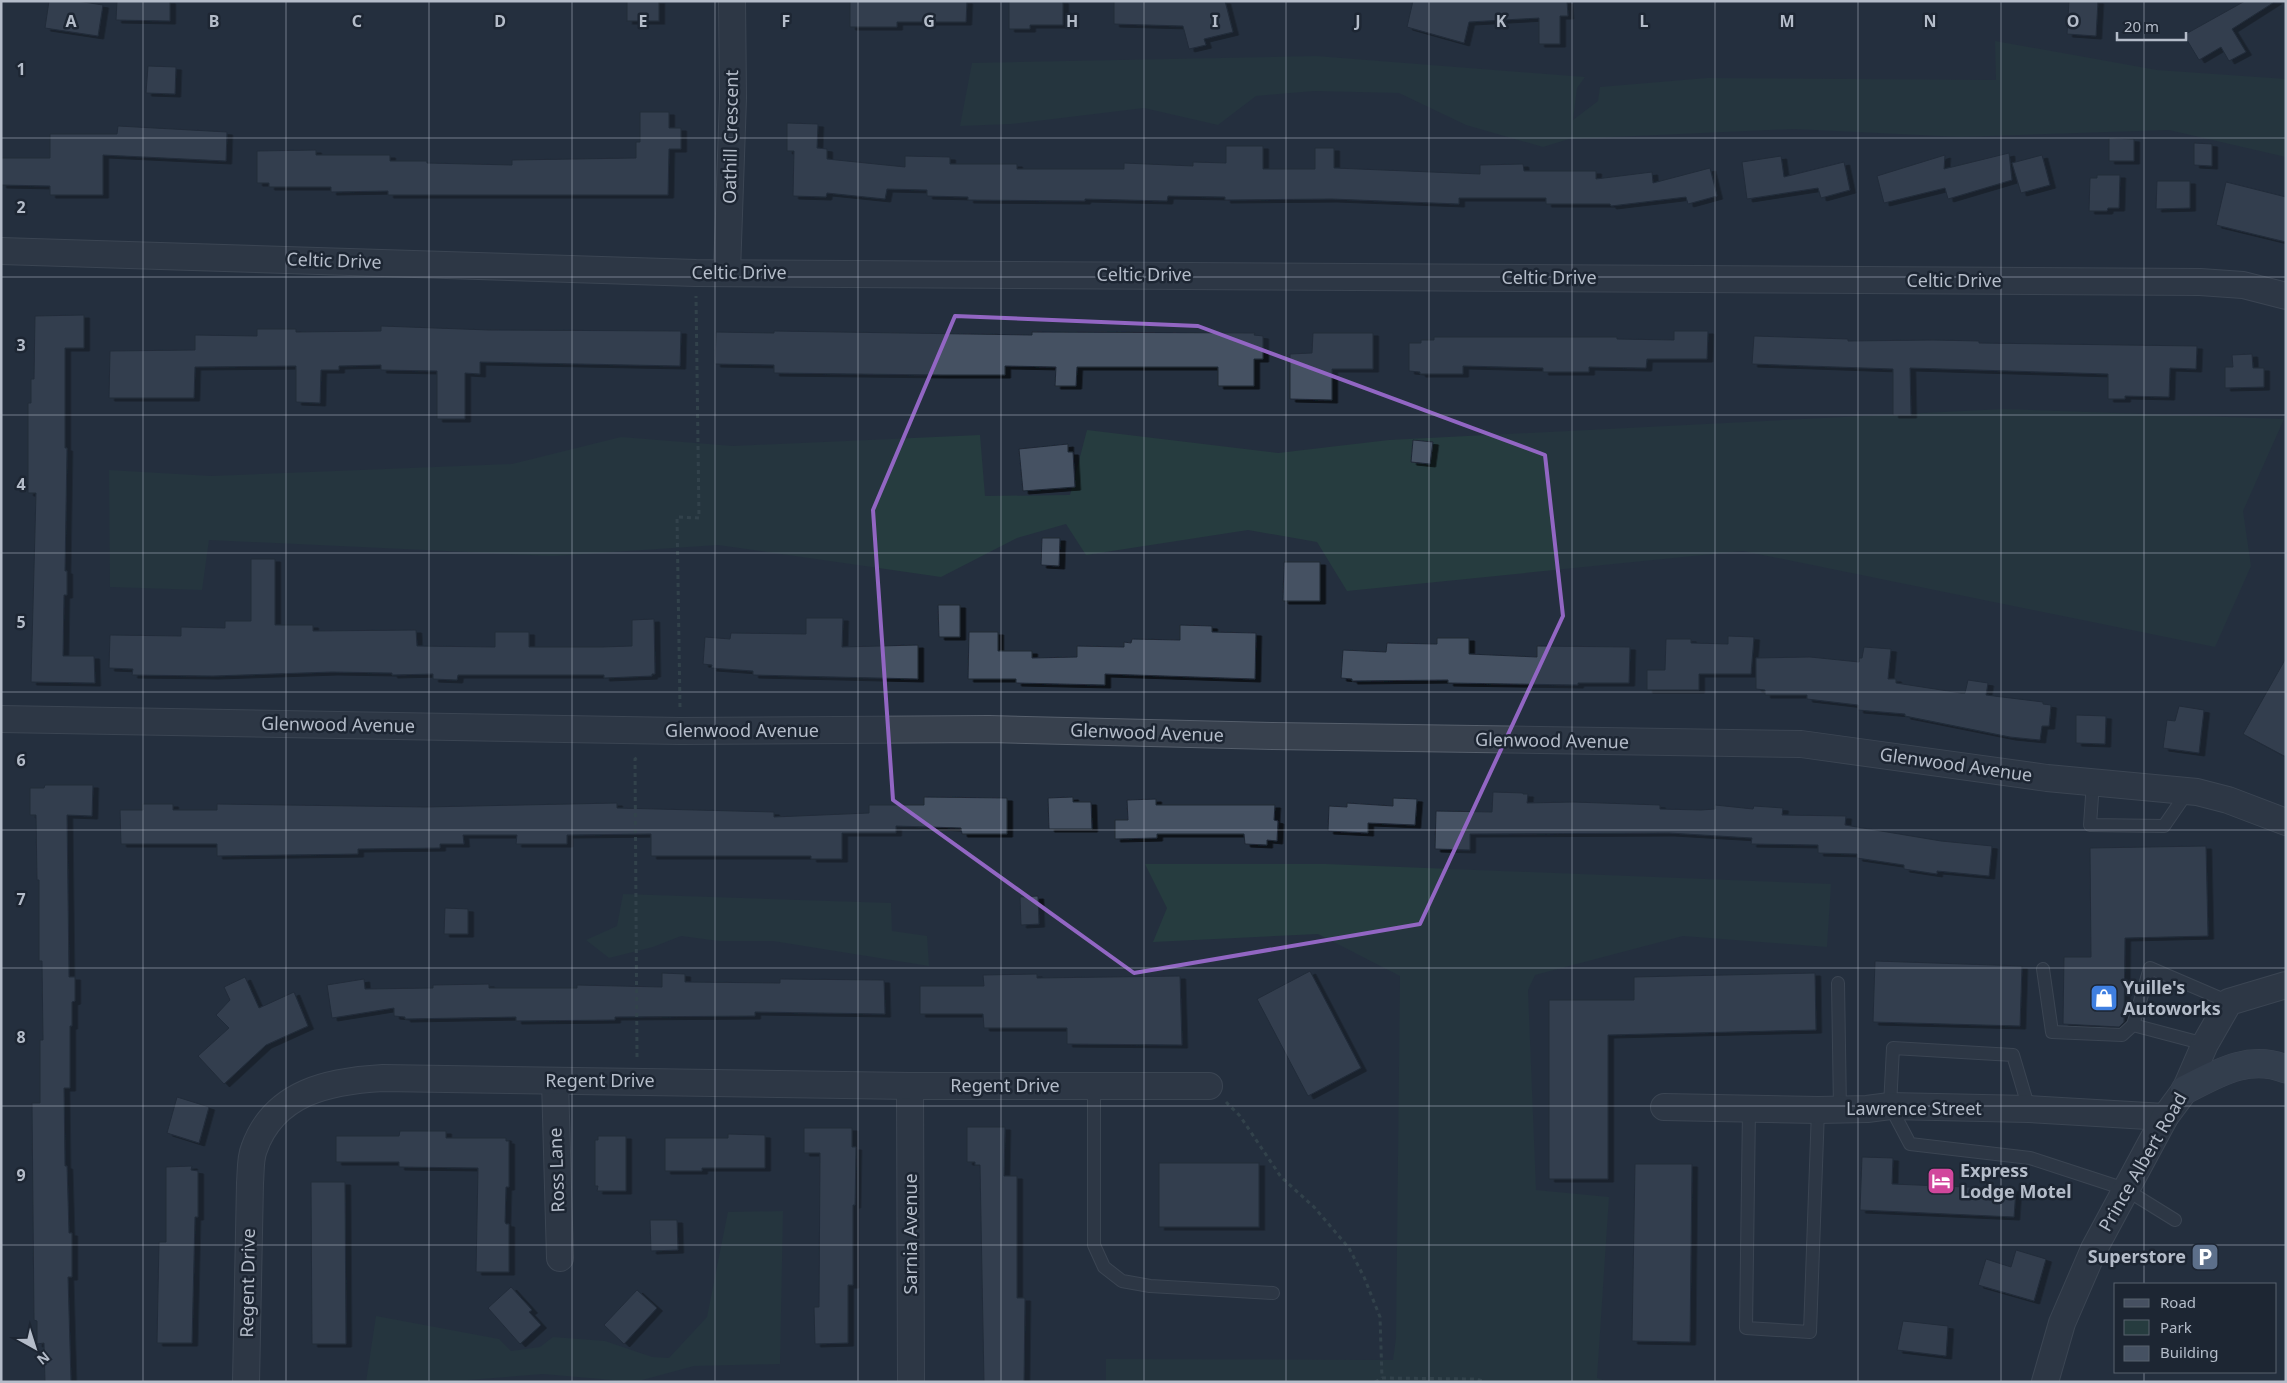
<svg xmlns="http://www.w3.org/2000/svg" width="2287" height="1383" font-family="'Noto Sans',sans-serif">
<defs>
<filter id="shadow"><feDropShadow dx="5.5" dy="3" stdDeviation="0" flood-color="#0009"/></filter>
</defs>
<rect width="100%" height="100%" fill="#242f3e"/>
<g fill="#263c3f">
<polygon points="1995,41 2157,70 2286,79 2286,157 2169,130 1961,137 1794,129 1569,139 1543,147 1466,125 1399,93 1314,91 1256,96 1218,125 1144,108 1011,124 960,126 972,63 1316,56 1585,77 1577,88 1573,120 1598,101 1600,87 1707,78 1996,80"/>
<polygon points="2003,409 2284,419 2243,511 2251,566 2215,647 1743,551 1347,591 1317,542 1248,530 1086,555 1066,524 1017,538 941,577 718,545 553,556 209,540 202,590 110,587 109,470 211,476 512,464 621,437 733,446 980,435 985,496 1070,495 1087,430 1278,453 1389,440"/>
<polygon points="1145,864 1326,864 1831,884 1827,947 1683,936 1535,975 1528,990 1536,1190 1609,1197 1597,1378 1608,1382 1106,1382 1106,1359 1393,1360 1396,1338 1400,976 1318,934 1153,942 1167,908"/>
<polygon points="623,894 891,903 892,931 927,936 929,966 773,941 719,941 681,936 653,947 609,958 586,940 617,926"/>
<polygon points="783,1211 780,1364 694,1366 635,1382 543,1374 443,1382 366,1382 376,1316 499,1339 511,1351 540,1347 553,1337 605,1341 652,1357 669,1358 707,1317 728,1212"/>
</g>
<g fill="#455162" stroke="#1f2835" filter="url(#shadow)">
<polygon points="49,1 77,1 103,5 98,36 45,28"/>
<polygon points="117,1 170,1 170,21 116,20"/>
<rect x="627" y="1" width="32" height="20"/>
<polygon points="850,1 967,1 966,22 897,22 897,27 850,27"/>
<polygon points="1009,1 1063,1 1063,25 1030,25 1030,29 1009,29"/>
<polygon points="1114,1 1225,1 1233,32 1204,39 1206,45 1189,49 1183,26 1114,24"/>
<polygon points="1413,1 1567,1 1568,16 1560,16 1560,44 1539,44 1539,18 1469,22 1464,43 1407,27"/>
<polygon points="2069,1 2098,1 2096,36 2067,34"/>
<polygon points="2245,1 2276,1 2232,29 2246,52 2229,61 2221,47 2199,60 2184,35"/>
<polygon points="148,66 176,67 175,94 146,93"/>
<polygon points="640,112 669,112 669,128 681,128 681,149 669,149 668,195 388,195 388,191 331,192 331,187 269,187 269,183 257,183 257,151 316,150 316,155 390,155 390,161 427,161 427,163 512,165 512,160 636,158 636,142 640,142"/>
<polygon points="787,123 818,124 817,148 827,149 827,159 905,167 905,156 950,157 950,164 1017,164 1017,169 1124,169 1124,163 1193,166 1193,162 1226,163 1226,146 1263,146 1263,169 1315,169 1315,148 1334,148 1334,168 1480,174 1480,165 1523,164 1524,171 1596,171 1596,179 1652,172 1653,183 1710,168 1717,196 1688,204 1686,197 1611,206 1610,204 1546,204 1546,198 1459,198 1459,204 1332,199 1225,200 1225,197 1168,196 1167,201 1085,199 1085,201 968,200 968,197 927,196 927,190 887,189 885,199 827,193 826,197 793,196 794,151 787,151"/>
<polygon points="118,126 227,132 226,161 103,155 103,195 50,195 50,186 1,185 1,158 50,158 50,134 117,134"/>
<polygon points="2109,138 2134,139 2134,161 2109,161"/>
<polygon points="2194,143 2212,144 2212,166 2194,165"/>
<polygon points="2009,153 2012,180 1948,199 1945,188 1884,203 1877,176 1945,155 1944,169"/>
<polygon points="2042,155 2050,185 2021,193 2012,163"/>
<polygon points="1781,156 1784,177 1844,162 1850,190 1821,198 1818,188 1747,199 1742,162"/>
<polygon points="2097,175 2120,175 2119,208 2108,208 2107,211 2089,211 2090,178 2097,178"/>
<polygon points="2157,181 2190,181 2190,208 2156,209"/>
<polygon points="2226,182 2286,197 2286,242 2216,225"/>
<polygon points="84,315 84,348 65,348 65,448 67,448 65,571 67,571 67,595 64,595 63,656 94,656 95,683 31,682 36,493 28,493 28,403 31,403 31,379 34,379 35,316"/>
<polygon points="381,326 489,330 681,331 680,366 480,362 480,374 465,373 465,419 437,419 437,371 381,370 381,365 339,366 339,370 321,370 320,403 296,402 296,366 195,367 194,398 109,398 110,351 195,350 195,335 257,336 257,329 296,329 296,332 381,331"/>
<polygon points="774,331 1032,335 1032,332 1255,333 1254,335 1263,336 1263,359 1254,359 1254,386 1218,386 1218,367 1077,367 1076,386 1055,386 1056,367 1005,366 1005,375 942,375 774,373 774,365 715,364 716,332 774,333"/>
<polygon points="1674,331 1708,331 1707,359 1647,359 1646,368 1589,367 1589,372 1543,372 1543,368 1463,366 1463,374 1420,374 1420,372 1409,371 1409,343 1421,343 1421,340 1434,340 1434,337 1617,337 1617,339 1674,340"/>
<polygon points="1313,333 1373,333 1373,369 1332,369 1332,400 1290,399 1290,354 1312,353"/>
<polygon points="1754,336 1848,339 1848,341 1933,340 1979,341 1979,343 2197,346 2196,369 2170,368 2169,397 2125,396 2125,399 2108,399 2108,374 1910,368 1911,415 1893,415 1893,369 1752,364"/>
<polygon points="2252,354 2253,368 2264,368 2264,387 2225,388 2225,367 2233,367 2232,355"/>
<polygon points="1413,440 1433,442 1430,464 1411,462"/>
<polygon points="1068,444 1068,452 1073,452 1075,487 1023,491 1019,449"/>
<polygon points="1042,538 1060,538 1059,566 1041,565"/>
<polygon points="251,559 275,559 275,625 313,625 313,631 416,630 417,646 495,647 495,632 529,632 529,647 602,647 632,646 632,620 654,619 655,674 652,674 652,676 604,678 604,675 458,675 457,680 433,679 433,674 392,675 392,673 332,672 213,676 132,675 133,669 109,668 110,635 181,636 181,627 225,628 225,621 251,621"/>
<polygon points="1284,562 1320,562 1320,601 1283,601"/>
<polygon points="938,605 960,605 960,637 939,637"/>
<polygon points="806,618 843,618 842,647 918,645 918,679 753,675 753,671 711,668 712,665 703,664 705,637 730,639 731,633 806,634"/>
<polygon points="1180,625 1212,626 1212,632 1256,633 1255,679 1105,674 1105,685 1016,683 1016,679 968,679 969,632 998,632 998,651 1032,651 1032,658 1077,657 1077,646 1124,647 1124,642 1131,643 1132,639 1180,640"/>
<polygon points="1728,636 1754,637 1751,674 1699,674 1699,690 1647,690 1647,670 1665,670 1666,639 1691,639 1691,643 1728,644"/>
<polygon points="1437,638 1469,638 1469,654 1537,657 1537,646 1630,647 1629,683 1578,683 1578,685 1448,683 1448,680 1352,681 1352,679 1341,678 1343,650 1386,652 1387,643 1437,644"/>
<polygon points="1864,647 1891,649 1888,679 1896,679 1896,683 1961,693 1965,693 1968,680 1988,683 1986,695 2043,702 2043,704 2051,705 2049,726 2042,726 2040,740 2010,737 1905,716 1905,714 1858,710 1858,705 1807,699 1807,695 1765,695 1765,690 1756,689 1756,658 1810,657 1859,662 1859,658 1862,658"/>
<polygon points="2286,658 2286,757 2243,734"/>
<polygon points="2179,706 2204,710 2199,753 2163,748 2167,720 2175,721"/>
<polygon points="2076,715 2106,716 2105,744 2076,743"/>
<polygon points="45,785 93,785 92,816 67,815 69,977 75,977 75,1001 72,1002 72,1026 70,1026 70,1088 64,1088 65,1166 67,1166 69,1233 72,1233 72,1277 68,1277 71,1382 45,1382 44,1343 37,1344 37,1321 34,1320 32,1103 40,1103 40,1040 43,1040 42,961 39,961 39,880 37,880 36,815 30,815 30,788 44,788"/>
<polygon points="1493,792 1523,793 1523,794 1528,794 1527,803 1573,802 1660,805 1660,809 1701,810 1715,809 1715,805 1753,809 1754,806 1783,808 1782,815 1846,816 1845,825 1941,841 1992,846 1989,876 1937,871 1937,874 1904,869 1904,865 1857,858 1857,854 1818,853 1818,845 1751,844 1752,838 1669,833 1470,834 1470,850 1435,849 1436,811 1492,812"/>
<polygon points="924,797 1007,798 1007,834 962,834 961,828 896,826 896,833 842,833 842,859 811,859 811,856 651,856 651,834 567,835 567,844 516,844 517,835 463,835 464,844 440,844 440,848 358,849 358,854 217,856 217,844 121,844 120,810 143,810 143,804 173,804 173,810 217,810 217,804 425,807 617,803 617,808 774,812 774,817 869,813 869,805 924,805"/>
<polygon points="1073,797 1073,802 1091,802 1092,829 1049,829 1048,798"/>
<polygon points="1393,798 1417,799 1415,825 1368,823 1368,833 1328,831 1329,806 1347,807 1347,803 1393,806"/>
<polygon points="1156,799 1156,805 1275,805 1274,820 1278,821 1277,841 1267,840 1267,845 1245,844 1244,834 1157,834 1157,838 1115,839 1115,820 1128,820 1127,800"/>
<polygon points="2206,846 2208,936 2125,938 2124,1022 2119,1027 2063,1024 2064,957 2091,957 2090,848"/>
<polygon points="1038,896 1039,924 1021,925 1020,897"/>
<polygon points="445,908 468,909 468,934 444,934"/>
<polygon points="1875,961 2022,966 2020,1026 1873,1022"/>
<polygon points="1310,971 1361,1068 1308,1096 1257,999"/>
<polygon points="662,973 685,974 685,982 780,983 780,979 884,980 885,1014 755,1012 755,1016 615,1017 615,1020 516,1021 516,1017 405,1019 405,1017 394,1016 394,1008 332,1018 327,985 364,979 365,989 433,988 433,985 489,984 489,988 577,988 577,985 662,987"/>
<polygon points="1815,973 1816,1030 1608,1035 1608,1179 1549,1179 1549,1000 1634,1000 1634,977"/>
<polygon points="1037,974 1037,978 1180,976 1182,1045 1067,1044 1067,1028 984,1028 983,1014 920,1014 920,986 984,986 983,975"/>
<polygon points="245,977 259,1008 294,992 308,1026 266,1045 224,1084 198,1056 229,1028 216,1015 230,1000 224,987"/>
<polygon points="177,1097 209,1107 199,1143 167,1133"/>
<polygon points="967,1127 1005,1127 1004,1176 1017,1176 1017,1298 1025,1298 1024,1382 984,1382 980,1165 975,1165 975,1162 967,1162"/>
<polygon points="804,1128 852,1128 852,1147 856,1147 855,1205 853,1205 853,1285 848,1285 848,1343 815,1344 814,1307 819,1307 820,1153 804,1153"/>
<polygon points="400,1131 446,1131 446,1138 506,1138 506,1141 509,1141 509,1187 506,1187 505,1222 506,1224 509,1224 509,1272 476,1272 478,1168 399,1167 399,1162 336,1162 336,1136 399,1136"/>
<polygon points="728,1134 765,1135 765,1168 702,1168 702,1171 665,1171 665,1138 728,1138"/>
<polygon points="598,1136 626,1136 626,1191 597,1191 598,1186 595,1186 595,1140 598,1140"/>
<polygon points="1862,1157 1893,1158 1892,1184 2016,1189 2014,1217 1860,1210"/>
<rect x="1159" y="1163" width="100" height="64"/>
<polygon points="1635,1164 1692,1164 1690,1342 1632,1341"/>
<polygon points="192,1166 191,1170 198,1171 198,1217 195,1217 192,1343 157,1343 159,1242 166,1242 166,1167"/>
<polygon points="311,1182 345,1182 346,1344 312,1344"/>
<polygon points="650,1220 677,1220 678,1250 651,1251"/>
<polygon points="2016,1250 2046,1259 2034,1301 1978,1285 1986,1259 2011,1267"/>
<polygon points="511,1287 532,1310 529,1312 541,1325 520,1344 488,1308"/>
<polygon points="637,1290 657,1308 624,1344 604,1325"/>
<polygon points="1903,1321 1948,1326 1946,1356 1897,1350"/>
</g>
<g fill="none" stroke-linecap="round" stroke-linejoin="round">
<defs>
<g id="lane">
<polyline points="2093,782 2090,825 2164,826 2188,791"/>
<polyline points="2043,969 2052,1032 2122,1035 2133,1025 2205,1044"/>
<polyline points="1838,983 1840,1110"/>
<polyline points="2133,1025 2150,968 2229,1002"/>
<polyline points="1094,1086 1094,1245 1104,1267 1122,1281 1150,1286 1273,1293"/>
<polyline points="1749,1109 1746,1328 1810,1332 1818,1110"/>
<polyline points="2029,1109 2013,1055 1893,1048 1890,1106 1910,1144 2030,1158 2125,1189 2175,1220"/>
</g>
<g id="street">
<polyline points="1,251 696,273 2200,282 2243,285 2286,296"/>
<polyline points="727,272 733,98 732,1"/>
<polyline points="1,719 680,731 989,729 1273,736 1801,744 2047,778 2197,792 2228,800 2286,822"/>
<polyline points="555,1081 560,1258"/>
<polyline points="910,1086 911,1382"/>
<polyline points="1664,1107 1818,1110 1867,1109 1890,1106 2029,1109 2165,1117"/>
<path d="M246,1382L250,1183C251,1172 250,1159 254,1149C274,1092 329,1081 383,1078L910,1086H1209"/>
<polyline points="2045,1382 2062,1323 2094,1249 2165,1117 2185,1090 2205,1044 2229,1002 2286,985"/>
</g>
<path id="secondary" d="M2185,1090C2218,1073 2249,1054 2286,1069"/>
</defs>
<use href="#lane" stroke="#565f6c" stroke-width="14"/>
<use href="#street" stroke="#565f6c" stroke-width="28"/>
<use href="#secondary" stroke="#565f6c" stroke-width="29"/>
<g stroke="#44595c" stroke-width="3" stroke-dasharray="4 4" stroke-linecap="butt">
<polyline points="680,707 677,517 699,518 696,296"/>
<polyline points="637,1057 635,759 640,756"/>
<polyline points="1226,1102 1240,1116 1281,1177 1314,1207 1349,1248 1364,1277 1380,1317 1382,1378"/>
<polyline points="1375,1382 1382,1378 1477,1379 1485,1382"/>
</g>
<use href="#lane" stroke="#38414e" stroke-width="12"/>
<use href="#street" stroke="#38414e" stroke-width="26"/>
<use href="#secondary" stroke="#465061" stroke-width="28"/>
</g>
<path d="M0 0H2287V1383H0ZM955,316L1198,326L1545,455L1563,616L1420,924L1134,973L893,800L873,510Z" fill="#242f3e" fill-opacity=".55" fill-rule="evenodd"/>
<path fill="none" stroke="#9266c3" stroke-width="4" stroke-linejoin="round" d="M955,316L1198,326L1545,455L1563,616L1420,924L1134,973L893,800L873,510Z"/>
<path fill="none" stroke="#b4bcc9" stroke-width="1" stroke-opacity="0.55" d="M143,1V1382M286,1V1382M429,1V1382M572,1V1382M715,1V1382M858,1V1382M1001,1V1382M1144,1V1382M1286,1V1382M1429,1V1382M1572,1V1382M1715,1V1382M1858,1V1382M2001,1V1382M2144,1V1284M1,138H2286M1,277H2286M1,415H2286M1,553H2286M1,692H2286M1,830H2286M1,968H2286M1,1106H2286M1,1245H2286M2144,1372V1382"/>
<defs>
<symbol id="shop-square" viewBox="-11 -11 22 22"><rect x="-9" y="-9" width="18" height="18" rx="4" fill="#3f7fe0" stroke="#1d2633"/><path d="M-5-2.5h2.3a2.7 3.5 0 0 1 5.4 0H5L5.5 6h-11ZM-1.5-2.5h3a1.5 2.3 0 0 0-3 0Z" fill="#fff"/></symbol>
<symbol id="hotel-square" viewBox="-11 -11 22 22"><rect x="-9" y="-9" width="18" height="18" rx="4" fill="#d1479c" stroke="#1d2633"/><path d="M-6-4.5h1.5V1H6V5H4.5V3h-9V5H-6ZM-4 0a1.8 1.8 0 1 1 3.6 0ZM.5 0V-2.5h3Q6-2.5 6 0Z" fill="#fff"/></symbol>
<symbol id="parking-square" viewBox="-11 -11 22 22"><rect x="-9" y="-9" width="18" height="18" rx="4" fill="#5c6f8a" stroke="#1d2633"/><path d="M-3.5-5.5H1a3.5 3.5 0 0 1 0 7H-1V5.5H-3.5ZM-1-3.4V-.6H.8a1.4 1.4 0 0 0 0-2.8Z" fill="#fff"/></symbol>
</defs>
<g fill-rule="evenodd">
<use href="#shop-square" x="2088" y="982" width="32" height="32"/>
<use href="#hotel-square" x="1925" y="1165" width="32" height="32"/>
<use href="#parking-square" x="2189" y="1241" width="32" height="32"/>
</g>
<g text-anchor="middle" stroke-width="5" stroke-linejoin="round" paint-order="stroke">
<g font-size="18" fill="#b4bcc9" stroke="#1d2633">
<text transform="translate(731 137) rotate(-89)" y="6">Oathill Crescent</text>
<text transform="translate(334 261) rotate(2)" y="6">Celtic Drive</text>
<text x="739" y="279">Celtic Drive</text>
<text x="1144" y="281">Celtic Drive</text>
<text x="1549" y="284">Celtic Drive</text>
<text x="1954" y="287">Celtic Drive</text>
<text transform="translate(338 725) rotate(1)" y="6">Glenwood Avenue</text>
<text x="742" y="737">Glenwood Avenue</text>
<text transform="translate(1147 733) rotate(2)" y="6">Glenwood Avenue</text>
<text transform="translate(1552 741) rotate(1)" y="6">Glenwood Avenue</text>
<text transform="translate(1956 765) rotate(8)" y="6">Glenwood Avenue</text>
<text x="600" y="1087">Regent Drive</text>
<text x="1005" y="1092">Regent Drive</text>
<text x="1914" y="1115">Lawrence Street</text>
<text transform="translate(2143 1162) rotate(-60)" y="6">Prince Albert Road</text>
<text transform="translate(557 1170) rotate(-92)" y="6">Ross Lane</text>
<text transform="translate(911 1234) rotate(-90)" y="6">Sarnia Avenue</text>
<text transform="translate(248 1283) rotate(-89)" y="6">Regent Drive</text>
</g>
<g font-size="18" font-weight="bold" fill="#b4bcc9" stroke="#1d2633" text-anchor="start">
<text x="2123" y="994">Yuille's<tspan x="2123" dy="21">Autoworks</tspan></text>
<text x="1960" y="1177">Express<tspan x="1960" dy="21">Lodge Motel</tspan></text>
<text x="2186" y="1263" text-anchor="end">Superstore</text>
</g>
</g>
<g font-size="16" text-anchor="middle" font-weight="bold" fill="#b4bcc9" stroke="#1d2633" stroke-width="5" stroke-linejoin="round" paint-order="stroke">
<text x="71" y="27">A</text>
<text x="214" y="27">B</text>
<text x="357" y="27">C</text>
<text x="500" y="27">D</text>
<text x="643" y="27">E</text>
<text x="786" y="27">F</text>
<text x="929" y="27">G</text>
<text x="1072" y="27">H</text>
<text x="1215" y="27">I</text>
<text x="1358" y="27">J</text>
<text x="1501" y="27">K</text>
<text x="1644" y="27">L</text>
<text x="1787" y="27">M</text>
<text x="1930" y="27">N</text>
<text x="2073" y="27">O</text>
<text x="21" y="75">1</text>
<text x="21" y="213">2</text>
<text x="21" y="351">3</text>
<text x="21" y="490">4</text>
<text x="21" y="628">5</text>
<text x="21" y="766">6</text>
<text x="21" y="905">7</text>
<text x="21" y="1043">8</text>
<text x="21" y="1181">9</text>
</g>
<rect width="2287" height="1383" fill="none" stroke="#b4bcc9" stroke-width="5"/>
<rect x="2114" y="1283" width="162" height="90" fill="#1d2633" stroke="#59626f"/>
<rect x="2124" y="1299" width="25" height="8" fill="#465061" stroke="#59626f"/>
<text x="2160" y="1308" font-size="15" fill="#b4bcc9">Road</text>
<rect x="2124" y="1320" width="25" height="15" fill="#263c3f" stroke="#59626f"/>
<text x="2160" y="1333" font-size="15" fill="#b4bcc9">Park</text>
<rect x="2124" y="1346" width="25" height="15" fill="#455162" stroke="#59626f"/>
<text x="2160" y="1358" font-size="15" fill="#b4bcc9">Building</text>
<g transform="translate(35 1348) rotate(141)" stroke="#1d2633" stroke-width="4" paint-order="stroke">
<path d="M0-4L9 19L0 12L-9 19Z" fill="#b4bcc9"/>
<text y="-8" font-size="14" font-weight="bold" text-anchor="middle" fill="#b4bcc9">N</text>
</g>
<path d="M2117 32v8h69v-8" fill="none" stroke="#b4bcc9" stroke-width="2.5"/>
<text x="2124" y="32" font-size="15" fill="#b4bcc9" stroke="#1d2633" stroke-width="4" paint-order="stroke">20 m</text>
</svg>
